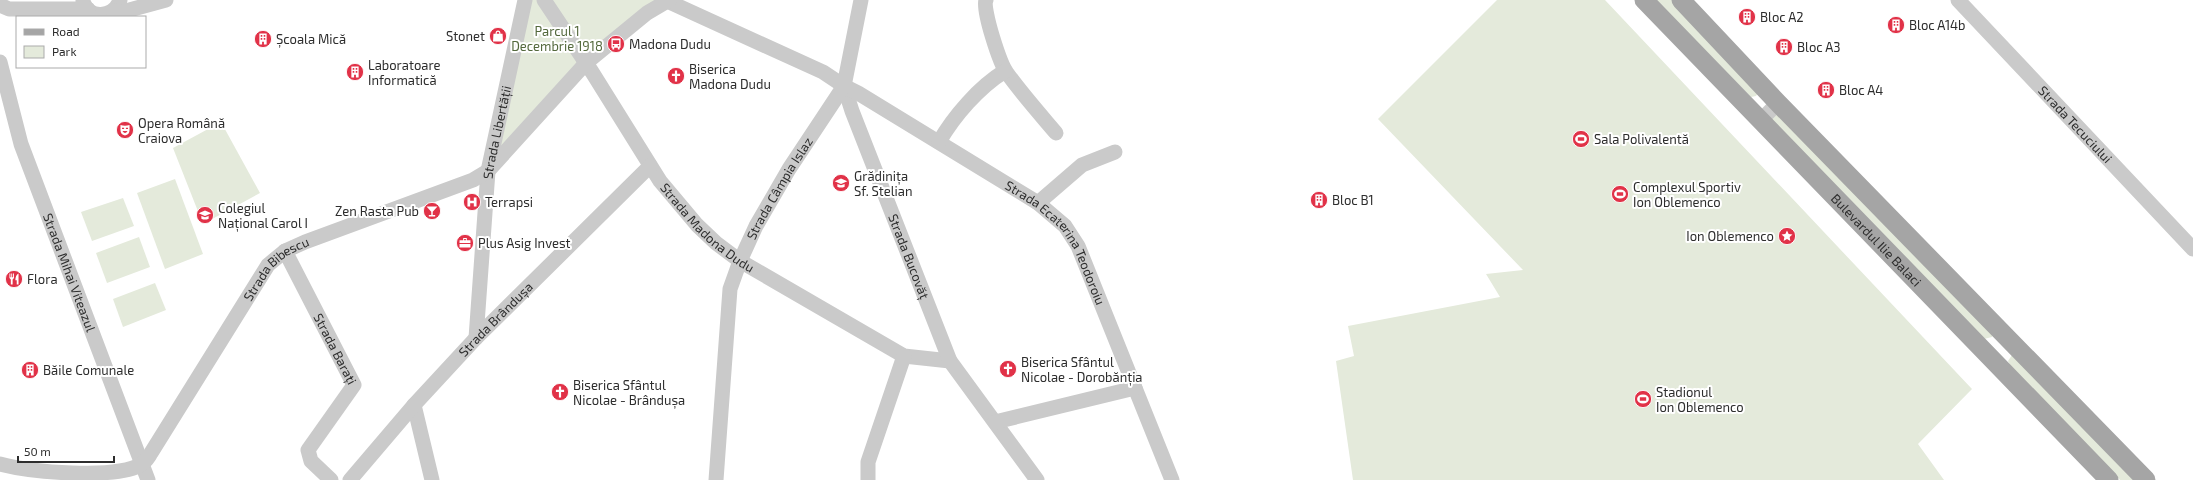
<svg xmlns="http://www.w3.org/2000/svg" width="2193" height="480" font-family="'Exo 2',sans-serif">
<rect width="100%" height="100%" fill="#fff"/>
<g fill="#e4eadb">
<polygon points="525,0 666,0 647,12 495,162"/>
<polygon points="1497,0 1605,0 1972,389 1918,444 1944,480 1353,480 1336,361 1354,356 1348,326 1500,297 1486,274 1523,270 1378,119"/>
<polygon points="1656,0 1674,0 1758,93 1756,96 1751,97"/>
<polygon points="1772,107 1994,332 1992,337 1984,339 1770,118"/>
<polygon points="221,122 260,193 203,224 173,148"/>
<polygon points="175,179 203,254 165,269 137,193"/>
<polygon points="123,198 134,226 92,241 81,212"/>
<polygon points="139,237 150,267 107,283 96,253"/>
<polygon points="155,283 166,310 123,327 113,299"/>
<polygon points="2012,355 2138,480 2120,480 2010,365 2008,361"/>
</g>
<g fill="none" stroke-linecap="round" stroke-linejoin="round">
<g stroke="#cacaca" stroke-width="15">
<path id="s1" d="M544,0L592,72L660,181L697,225L716,243L740,261L904,356L950,361"/>
<path d="M986,0C982,9 1000,64 1007,73C1022,94 1039,113 1056,133"/>
<path id="s2" d="M1958,0L2193,249"/>
<path d="M83,1C88,20 114,18 120,0"/>
<path id="s3" d="M667,1L823,72L844,86L852,111L950,361L1037,480"/>
<polyline points="0,5 9,9 88,9"/>
<polyline points="113,11 122,12 166,0"/>
<path id="s4" d="M0,62L21,144L148,480"/>
<path id="s5" d="M844,86L858,93L1038,203L1065,226L1078,246L1172,480"/>
<polyline points="1761,120 1778,103"/>
<path d="M939,142C954,116 979,87 1005,71"/>
<polyline points="1038,203 1082,165 1115,152"/>
<path id="s6" d="M285,251L354,385L308,450L311,461L331,480"/>
<path id="s7" d="M476,338L488,171L525,0"/>
<polyline points="414,405 432,480"/>
<polyline points="995,422 1135,388"/>
<path id="s8" d="M0,464C30,472 116,480 142,464C146,461 149,457 151,453L268,265L285,251L305,242L473,180L488,171L586,63L647,13L669,0"/>
<path id="s9" d="M350,480L414,405L476,338L650,166"/>
<path id="s10" d="M716,480L730,289L740,261L756,226L789,169L844,86L861,0"/>
<polyline points="868,480 868,462 904,356"/>
</g>
<g stroke="#a5a5a5" stroke-width="19">
<path id="s11" d="M1644,0L2109,480"/>
<polyline points="1681,0 1778,103 2146,480"/>
</g>
</g>
<defs>
<symbol id="building-disc" viewBox="-11 -11 22 22"><circle r="9.5" fill="#e13248" stroke="#fff"/><path d="M-4-6H4V6H1V3H-1V6H-4ZM-2.5-4.3h1.7v1.8h-1.7ZM.8-4.3h1.7v1.8H.8ZM-2.5-1h1.7V.8h-1.7ZM.8-1h1.7V.8H.8Z" fill="#fff"/></symbol>
<symbol id="shop-disc" viewBox="-11 -11 22 22"><circle r="9.5" fill="#e13248" stroke="#fff"/><path d="M-5-2.5h2.3a2.7 3.5 0 0 1 5.4 0H5L5.5 6h-11ZM-1.5-2.5h3a1.5 2.3 0 0 0-3 0Z" fill="#fff"/></symbol>
<symbol id="bus-disc" viewBox="-11 -11 22 22"><circle r="9.5" fill="#e13248" stroke="#fff"/><path d="M-5-6H5V4H4V6H2V4H-2V6H-4V4H-5ZM-3.5-4V0h7V-4ZM-3.5 1.2v1.5H-2V1.2ZM2 1.2v1.5H3.5V1.2Z" fill="#fff"/></symbol>
<symbol id="church-disc" viewBox="-11 -11 22 22"><circle r="9.5" fill="#e13248" stroke="#fff"/><path d="M-1.2-6h2.4v3.5h3.3v2.4h-3.3V6h-2.4V-.1h-3.3v-2.4h3.3Z" fill="#fff"/></symbol>
<symbol id="theatre-disc" viewBox="-11 -11 22 22"><circle r="9.5" fill="#e13248" stroke="#fff"/><path d="M-5-5.5Q0-4 5-5.5V0Q5 5 0 6Q-5 5-5 0ZM-3.3-2.5H-1v1.5H-3.3ZM1-2.5H3.3v1.5H1ZM-2.8 1Q0 5.5 2.8 1Z" fill="#fff"/></symbol>
<symbol id="stadium-disc" viewBox="-11 -11 22 22"><circle r="9.5" fill="#e13248" stroke="#fff"/><path d="M0-5a6.5 5 0 1 0 0 10a6.5 5 0 1 0 0-10ZM-3.5-1.8h7v3.6h-7Z" fill="#fff"/></symbol>
<symbol id="school-disc" viewBox="-11 -11 22 22"><circle r="9.5" fill="#e13248" stroke="#fff"/><path d="M0-5L7-2L0 1L-7-2ZM-4 1L0 2.5L4 1V4Q0 6-4 4Z" fill="#fff"/></symbol>
<symbol id="hospital-disc" viewBox="-11 -11 22 22"><circle r="9.5" fill="#e13248" stroke="#fff"/><path d="M-5-5h3v3.5h4V-5h3V5h-3V1.5h-4V5h-3Z" fill="#fff"/></symbol>
<symbol id="bar-disc" viewBox="-11 -11 22 22"><circle r="9.5" fill="#e13248" stroke="#fff"/><path d="M-6-5H6L.8 .8V4.5H3.5V6h-7V4.5H-.8V.8Z" fill="#fff"/></symbol>
<symbol id="sight-disc" viewBox="-11 -11 22 22"><circle r="9.5" fill="#e13248" stroke="#fff"/><path d="M0-6L1.8-2.2L6-1.7L2.9 1.2L3.7 5.4L0 3.3L-3.7 5.4L-2.9 1.2L-6-1.7L-1.8-2.2Z" fill="#fff"/></symbol>
<symbol id="office-disc" viewBox="-11 -11 22 22"><circle r="9.5" fill="#e13248" stroke="#fff"/><path d="M-6-3h4V-5.5h4V-3h4V5H-6ZM-1-4.5V-3h2v-1.5ZM-6 0V1H6V0Z" fill="#fff"/></symbol>
<symbol id="restaurant-disc" viewBox="-11 -11 22 22"><circle r="9.5" fill="#e13248" stroke="#fff"/><path d="M-5-6h1v4h1v-4h1v4h1v-4h1v5L-1.5 .5V6h-2V.5L-5-1ZM5-6V6H3V1.5H1.5Q1.5-4 5-6Z" fill="#fff"/></symbol>
</defs>
<g fill-rule="evenodd">
<use href="#building-disc" x="1737" y="7" width="20" height="20"/>
<use href="#building-disc" x="1886" y="15" width="20" height="20"/>
<use href="#shop-disc" x="488" y="26" width="20" height="20"/>
<use href="#building-disc" x="253" y="29" width="20" height="20"/>
<use href="#bus-disc" x="606" y="34" width="20" height="20"/>
<use href="#building-disc" x="1774" y="37" width="20" height="20"/>
<use href="#building-disc" x="345" y="62" width="20" height="20"/>
<use href="#church-disc" x="666" y="66" width="20" height="20"/>
<use href="#building-disc" x="1816" y="80" width="20" height="20"/>
<use href="#theatre-disc" x="115" y="120" width="20" height="20"/>
<use href="#stadium-disc" x="1571" y="129" width="20" height="20"/>
<use href="#school-disc" x="831" y="173" width="20" height="20"/>
<use href="#stadium-disc" x="1610" y="184" width="20" height="20"/>
<use href="#building-disc" x="1309" y="190" width="20" height="20"/>
<use href="#hospital-disc" x="462" y="192" width="20" height="20"/>
<use href="#bar-disc" x="422" y="201" width="20" height="20"/>
<use href="#school-disc" x="195" y="205" width="20" height="20"/>
<use href="#sight-disc" x="1777" y="226" width="20" height="20"/>
<use href="#office-disc" x="455" y="233" width="20" height="20"/>
<use href="#restaurant-disc" x="4" y="269" width="20" height="20"/>
<use href="#church-disc" x="998" y="359" width="20" height="20"/>
<use href="#building-disc" x="20" y="360" width="20" height="20"/>
<use href="#church-disc" x="550" y="382" width="20" height="20"/>
<use href="#stadium-disc" x="1633" y="389" width="20" height="20"/>
</g>
<g text-anchor="middle" stroke-width="4" stroke-linejoin="round" paint-order="stroke">
<g font-size="13" fill="#2d2d2d" stroke="#fff" text-anchor="start">
<text x="1760" y="22">Bloc A2</text>
<text x="1909" y="30">Bloc A14b</text>
<text x="485" y="41" text-anchor="end">Stonet</text>
<text x="276" y="44">Școala Mică</text>
<text x="629" y="49">Madona Dudu</text>
<text x="1797" y="52">Bloc A3</text>
<text x="368" y="70">Laboratoare<tspan x="368" dy="15">Informatică</tspan></text>
<text x="689" y="74">Biserica<tspan x="689" dy="15">Madona Dudu</tspan></text>
<text x="1839" y="95">Bloc A4</text>
<text x="138" y="128">Opera Română<tspan x="138" dy="15">Craiova</tspan></text>
<text x="1594" y="144">Sala Polivalentă</text>
<text x="854" y="181">Grădinița<tspan x="854" dy="15">Sf. Stelian</tspan></text>
<text x="1633" y="192">Complexul Sportiv<tspan x="1633" dy="15">Ion Oblemenco</tspan></text>
<text x="1332" y="205">Bloc B1</text>
<text x="485" y="207">Terrapsi</text>
<text x="218" y="213">Colegiul<tspan x="218" dy="15">Național Carol I</tspan></text>
<text x="419" y="216" text-anchor="end">Zen Rasta Pub</text>
<text x="1774" y="241" text-anchor="end">Ion Oblemenco</text>
<text x="478" y="248">Plus Asig Invest</text>
<text x="27" y="284">Flora</text>
<text x="1021" y="367">Biserica Sfântul<tspan x="1021" dy="15">Nicolae - Dorobănția</tspan></text>
<text x="43" y="375">Băile Comunale</text>
<text x="573" y="390">Biserica Sfântul<tspan x="573" dy="15">Nicolae - Brândușa</tspan></text>
<text x="1656" y="397">Stadionul<tspan x="1656" dy="15">Ion Oblemenco</tspan></text>
</g>
<g font-size="13" fill="#53683c" stroke="#fff">
<text x="557" y="36">Parcul 1<tspan x="557" dy="15">Decembrie 1918</tspan></text>
</g>
<g font-size="13" fill="#2d2d2d" stroke="#fff">
<text dy="5" stroke="none"><textPath href="#s2" startOffset="171">Strada Tecuciului</textPath></text>
<text dy="5" stroke="none"><textPath href="#s7" startOffset="207">Strada Libertății</textPath></text>
<text dy="5" stroke="none"><textPath href="#s10" startOffset="304">Strada Câmpia Islaz</textPath></text>
<text dy="5" stroke="none"><textPath href="#s1" startOffset="282">Strada Madona Dudu</textPath></text>
<text dy="5" stroke="none"><textPath href="#s11" startOffset="334">Bulevardul Ilie Balaci</textPath></text>
<text dy="5" stroke="none"><textPath href="#s5" startOffset="269">Strada Ecaterina Teodoroiu</textPath></text>
<text dy="5" stroke="none"><textPath href="#s3" startOffset="379">Strada Bucovăț</textPath></text>
<text dy="5" stroke="none"><textPath href="#s8" startOffset="383">Strada Bibescu</textPath></text>
<text dy="5" stroke="none"><textPath href="#s4" startOffset="222">Strada Mihai Viteazul</textPath></text>
<text dy="5" stroke="none"><textPath href="#s9" startOffset="217">Strada Brândușa</textPath></text>
<text dy="5" stroke="none"><textPath href="#s6" startOffset="110">Strada Barați</textPath></text>
</g>
</g>
<rect x="16" y="16" width="130" height="52" fill="#ffffff" stroke="#ababab"/>
<rect x="24" y="29" width="20" height="6" fill="#a5a5a5" stroke="#ababab"/>
<text x="52" y="36" font-size="12" fill="#2d2d2d">Road</text>
<rect x="24" y="46" width="20" height="12" fill="#e4eadb" stroke="#ababab"/>
<text x="52" y="56" font-size="12" fill="#2d2d2d">Park</text>
<path d="M18 456v6h96v-6" fill="none" stroke="#2d2d2d" stroke-width="2"/>
<text x="24" y="456" font-size="12" fill="#2d2d2d" stroke="#ffffff" stroke-width="3" paint-order="stroke">50 m</text>
</svg>
